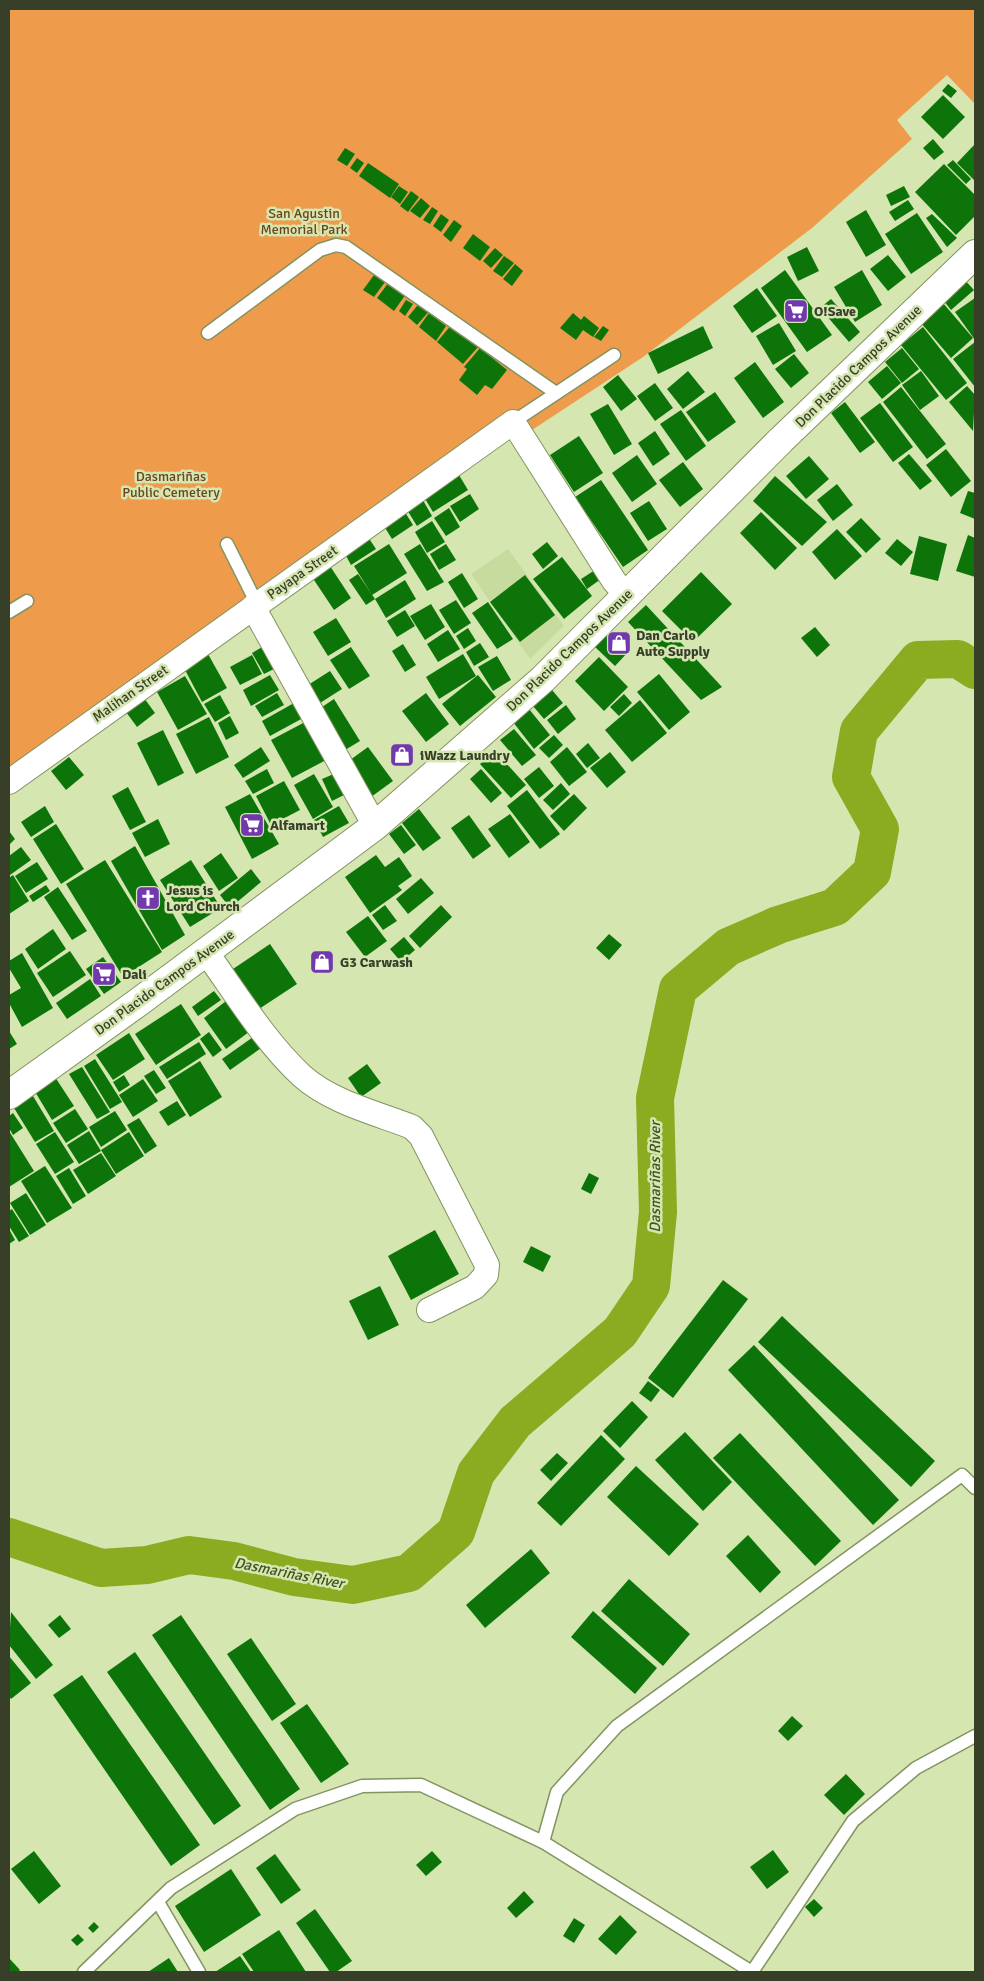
<svg xmlns="http://www.w3.org/2000/svg" width="984" height="1981" font-family="Signika,sans-serif">
<rect width="100%" height="100%" fill="#d5e6b1"/>
<polygon fill="#c8db9f" points="508,549 564,626 530,659 471,574"/>
<path fill="#ee9c4b" d="M9,9H975V104L947,75L897,120L912,139L812,228L643,357L529,432L500,419C336,536 171,649 9,768Z"/>
<g fill="none" stroke-linecap="round" stroke-linejoin="round">
<polyline stroke="#8bab20" stroke-width="38" points="9,1537 101,1568 147,1565 189,1555 234,1561 294,1577 353,1585 409,1573 456,1532 476,1473 515,1422 620,1332 651,1286 658,1212 655,1098 678,989 728,947 778,925 835,907 872,872 880,829 851,777 859,731 918,660 958,659 975,670"/>
</g>
<g fill="#0d740a">
<polygon points="948,84 957,91 951,98 942,91"/>
<polygon points="943,95 965,117 943,139 921,117"/>
<polygon points="933,139 944,152 934,160 923,148"/>
<polygon points="975,144 975,181 957,163"/>
<polygon points="345,148 355,154 347,166 337,160"/>
<polygon points="357,158 364,163 357,173 350,168"/>
<polygon points="953,160 971,179 966,184 947,165"/>
<polygon points="368,163 399,184 390,198 359,176"/>
<polygon points="944,164 974,194 975,193 975,216 956,235 915,192"/>
<polygon points="399,186 408,192 400,204 391,197"/>
<polygon points="904,186 910,197 891,206 886,195"/>
<polygon points="411,191 419,197 408,212 400,206"/>
<polygon points="421,198 430,206 420,218 410,211"/>
<polygon points="908,200 914,209 895,221 889,212"/>
<polygon points="432,207 438,211 430,224 423,220"/>
<polygon points="866,210 886,245 866,257 846,222"/>
<polygon points="917,213 943,252 911,274 885,234"/>
<polygon points="441,214 449,220 441,232 433,226"/>
<polygon points="932,214 957,238 947,247 926,218"/>
<polygon points="454,220 462,226 451,242 443,235"/>
<polygon points="473,234 490,247 480,261 463,248"/>
<polygon points="807,247 819,271 798,281 787,257"/>
<polygon points="495,248 503,255 491,268 483,261"/>
<polygon points="888,255 906,277 888,291 870,269"/>
<polygon points="504,256 514,263 502,277 493,271"/>
<polygon points="515,264 523,271 512,286 503,279"/>
<polygon points="785,270 832,335 807,352 761,288"/>
<polygon points="862,270 882,305 855,322 834,287"/>
<polygon points="374,275 385,282 374,297 363,290"/>
<polygon points="962,277 974,290 951,310 940,296"/>
<polygon points="389,282 406,294 394,311 377,298"/>
<polygon points="757,288 777,316 752,333 733,306"/>
<polygon points="975,298 975,340 955,312"/>
<polygon points="831,299 860,332 849,342 820,308"/>
<polygon points="406,300 413,304 405,316 399,311"/>
<polygon points="421,301 431,309 417,325 408,317"/>
<polygon points="943,303 973,338 951,358 921,323"/>
<polygon points="429,313 446,326 436,341 419,327"/>
<polygon points="573,313 581,320 584,316 599,328 593,337 583,330 576,340 560,328"/>
<polygon points="779,323 796,351 773,365 756,336"/>
<polygon points="452,324 478,347 463,364 437,342"/>
<polygon points="603,326 609,330 601,341 594,337"/>
<polygon points="703,326 713,348 658,374 648,353"/>
<polygon points="923,327 967,383 946,400 901,345"/>
<polygon points="975,342 975,387 953,359"/>
<polygon points="480,348 507,370 492,389 485,385 477,395 459,380 467,369 464,367"/>
<polygon points="902,348 919,369 902,383 885,362"/>
<polygon points="794,354 809,373 791,388 775,369"/>
<polygon points="755,362 784,402 763,418 734,378"/>
<polygon points="887,366 901,383 882,399 868,382"/>
<polygon points="688,371 705,392 683,409 667,389"/>
<polygon points="921,371 939,396 920,410 902,385"/>
<polygon points="618,375 637,399 621,411 603,387"/>
<polygon points="655,383 673,408 655,421 637,396"/>
<polygon points="967,386 975,395 973,431 949,402"/>
<polygon points="901,387 946,444 927,459 883,402"/>
<polygon points="715,392 736,422 708,442 686,412"/>
<polygon points="845,402 875,442 860,453 831,413"/>
<polygon points="880,403 913,447 893,462 860,418"/>
<polygon points="608,404 632,444 614,455 590,414"/>
<polygon points="681,410 706,446 686,461 660,424"/>
<polygon points="655,431 670,454 653,466 638,443"/>
<polygon points="579,436 603,473 574,492 550,455"/>
<polygon points="946,449 971,481 951,497 926,465"/>
<polygon points="909,454 932,481 920,490 898,463"/>
<polygon points="637,455 657,484 632,502 612,473"/>
<polygon points="809,456 829,479 806,499 786,476"/>
<polygon points="683,462 703,489 680,507 659,480"/>
<polygon points="456,470 468,490 433,512 421,492"/>
<polygon points="775,476 827,522 802,546 753,501"/>
<polygon points="601,480 648,550 623,567 575,497"/>
<polygon points="837,484 853,505 833,521 817,500"/>
<polygon points="968,491 975,493 975,519 960,513"/>
<polygon points="470,494 479,509 460,522 450,506"/>
<polygon points="420,495 432,516 417,526 404,505"/>
<polygon points="649,501 667,529 648,541 630,513"/>
<polygon points="449,508 460,527 446,536 434,518"/>
<polygon points="403,509 413,525 392,539 382,523"/>
<polygon points="761,512 797,548 775,570 740,533"/>
<polygon points="861,518 881,539 866,553 846,532"/>
<polygon points="432,521 445,542 427,553 415,532"/>
<polygon points="837,529 862,556 835,580 812,552"/>
<polygon points="968,535 975,538 975,577 956,571"/>
<polygon points="919,536 947,544 938,581 910,574"/>
<polygon points="368,537 376,549 351,565 344,552"/>
<polygon points="897,539 913,552 901,566 885,553"/>
<polygon points="547,542 558,556 543,569 532,554"/>
<polygon points="389,544 407,573 372,595 354,566"/>
<polygon points="420,544 444,582 427,591 404,554"/>
<polygon points="446,544 456,560 439,570 430,554"/>
<polygon points="562,557 592,596 564,619 533,579"/>
<polygon points="330,566 351,598 334,610 312,577"/>
<polygon points="595,570 601,579 587,589 581,579"/>
<polygon points="701,572 732,604 693,642 662,611"/>
<polygon points="462,573 478,599 464,608 448,582"/>
<polygon points="358,574 375,599 366,605 349,580"/>
<polygon points="525,575 555,615 520,642 490,602"/>
<polygon points="405,580 416,599 386,618 375,599"/>
<polygon points="456,600 471,623 454,634 439,610"/>
<polygon points="488,602 513,639 497,649 472,613"/>
<polygon points="431,604 445,627 425,640 410,616"/>
<polygon points="646,605 722,687 701,700 628,622"/>
<polygon points="405,610 415,626 397,637 387,621"/>
<polygon points="336,618 351,642 328,656 313,632"/>
<polygon points="815,627 830,645 817,657 801,638"/>
<polygon points="468,628 476,641 464,649 456,636"/>
<polygon points="448,630 460,649 438,662 427,644"/>
<polygon points="609,630 630,650 615,666 594,646"/>
<polygon points="480,643 489,657 474,666 466,652"/>
<polygon points="403,644 416,665 405,672 392,651"/>
<polygon points="264,646 276,668 264,674 252,653"/>
<polygon points="351,647 370,676 349,689 330,660"/>
<polygon points="208,654 227,688 202,702 184,668"/>
<polygon points="463,654 476,676 439,699 426,677"/>
<polygon points="252,655 262,674 240,685 230,667"/>
<polygon points="497,656 511,680 493,691 478,667"/>
<polygon points="599,657 628,687 604,711 575,681"/>
<polygon points="330,671 342,689 320,703 308,685"/>
<polygon points="659,674 690,712 669,730 637,692"/>
<polygon points="270,675 279,690 251,706 243,690"/>
<polygon points="478,675 496,697 460,726 442,704"/>
<polygon points="185,676 207,714 178,730 157,692"/>
<polygon points="552,690 563,703 544,719 533,706"/>
<polygon points="277,693 284,705 262,717 255,706"/>
<polygon points="426,693 449,724 426,742 402,711"/>
<polygon points="624,694 632,703 619,716 610,707"/>
<polygon points="220,695 230,713 215,722 204,704"/>
<polygon points="144,698 155,713 137,727 126,712"/>
<polygon points="334,699 360,741 345,750 319,709"/>
<polygon points="640,700 667,733 632,762 605,730"/>
<polygon points="294,703 303,718 270,736 262,721"/>
<polygon points="566,705 576,719 558,734 547,720"/>
<polygon points="529,709 550,735 534,749 513,722"/>
<polygon points="230,716 239,733 226,740 218,723"/>
<polygon points="209,717 229,757 196,774 176,734"/>
<polygon points="307,721 328,759 292,778 271,740"/>
<polygon points="514,729 536,755 522,766 500,740"/>
<polygon points="163,730 184,773 158,786 137,743"/>
<polygon points="554,735 563,745 549,758 539,748"/>
<polygon points="588,743 600,758 587,768 576,754"/>
<polygon points="261,747 270,761 243,778 234,765"/>
<polygon points="368,747 393,781 371,797 346,763"/>
<polygon points="567,747 587,772 569,786 550,762"/>
<polygon points="495,751 526,785 511,798 480,764"/>
<polygon points="610,752 626,772 607,788 590,768"/>
<polygon points="69,757 84,775 66,790 51,771"/>
<polygon points="539,767 554,786 539,798 524,779"/>
<polygon points="267,769 274,783 253,794 245,781"/>
<polygon points="481,769 502,793 491,803 470,779"/>
<polygon points="336,773 346,794 332,801 322,779"/>
<polygon points="314,774 333,807 313,819 294,785"/>
<polygon points="284,781 300,810 271,825 256,796"/>
<polygon points="561,783 570,794 553,810 543,800"/>
<polygon points="128,787 146,822 130,830 112,796"/>
<polygon points="527,790 560,834 540,849 507,806"/>
<polygon points="250,794 279,844 252,859 225,807"/>
<polygon points="574,794 587,808 564,831 550,816"/>
<polygon points="45,806 54,822 31,837 21,822"/>
<polygon points="339,806 349,823 323,837 314,820"/>
<polygon points="419,809 441,838 423,851 402,823"/>
<polygon points="510,814 530,842 509,858 488,829"/>
<polygon points="469,815 491,846 473,859 451,828"/>
<polygon points="158,819 170,844 145,857 132,833"/>
<polygon points="56,824 84,869 61,884 33,839"/>
<polygon points="401,825 416,845 404,854 389,834"/>
<polygon points="9,831 15,839 9,845"/>
<polygon points="135,846 185,935 162,950 111,861"/>
<polygon points="21,847 31,860 10,875 9,856"/>
<polygon points="221,853 238,878 219,891 203,866"/>
<polygon points="376,855 385,867 399,857 412,876 398,886 402,890 370,913 345,877"/>
<polygon points="105,860 162,952 123,977 66,884"/>
<polygon points="191,860 221,908 190,927 160,880"/>
<polygon points="37,862 48,879 26,893 15,876"/>
<polygon points="251,869 261,882 230,908 220,895"/>
<polygon points="13,875 29,901 9,914 9,878"/>
<polygon points="421,878 434,893 408,914 396,899"/>
<polygon points="46,885 50,891 33,902 29,896"/>
<polygon points="58,887 87,931 72,940 44,897"/>
<polygon points="385,905 397,921 383,930 372,915"/>
<polygon points="441,905 452,917 420,948 409,936"/>
<polygon points="368,916 387,941 365,957 346,932"/>
<polygon points="53,929 66,949 38,969 25,949"/>
<polygon points="609,934 622,945 609,960 596,948"/>
<polygon points="404,937 415,950 401,962 390,949"/>
<polygon points="270,944 297,984 259,1009 233,969"/>
<polygon points="70,951 86,975 53,997 37,973"/>
<polygon points="22,953 53,1008 22,1027 9,1003 9,995 21,988 9,968 9,961"/>
<polygon points="103,957 121,982 104,994 86,969"/>
<polygon points="90,979 101,996 67,1019 56,1003"/>
<polygon points="214,991 221,1000 198,1016 192,1007"/>
<polygon points="230,998 253,1029 226,1049 204,1018"/>
<polygon points="181,1004 201,1035 156,1065 135,1034"/>
<polygon points="9,1031 17,1044 9,1049"/>
<polygon points="209,1032 222,1050 213,1057 200,1039"/>
<polygon points="129,1033 145,1059 113,1080 96,1055"/>
<polygon points="256,1035 264,1046 230,1070 222,1059"/>
<polygon points="199,1042 206,1054 167,1079 159,1067"/>
<polygon points="95,1059 122,1102 110,1109 84,1066"/>
<polygon points="200,1061 222,1097 190,1117 168,1081"/>
<polygon points="367,1064 381,1083 361,1097 348,1078"/>
<polygon points="82,1067 110,1112 97,1119 69,1074"/>
<polygon points="154,1070 166,1088 156,1094 144,1076"/>
<polygon points="124,1075 130,1085 119,1092 113,1082"/>
<polygon points="55,1077 74,1106 52,1120 34,1090"/>
<polygon points="143,1079 158,1101 133,1117 119,1095"/>
<polygon points="33,1096 54,1131 35,1142 14,1108"/>
<polygon points="177,1101 186,1115 168,1126 159,1112"/>
<polygon points="75,1109 88,1129 66,1143 53,1123"/>
<polygon points="115,1111 127,1130 101,1147 89,1127"/>
<polygon points="13,1113 23,1128 13,1135 9,1128 9,1116"/>
<polygon points="139,1118 157,1146 145,1154 127,1125"/>
<polygon points="9,1131 34,1171 9,1187"/>
<polygon points="89,1131 101,1151 79,1164 67,1145"/>
<polygon points="55,1132 74,1162 55,1174 36,1144"/>
<polygon points="129,1132 144,1156 116,1174 101,1150"/>
<polygon points="101,1153 116,1176 88,1194 73,1170"/>
<polygon points="45,1166 72,1208 47,1223 21,1181"/>
<polygon points="69,1168 86,1196 73,1204 56,1176"/>
<polygon points="589,1173 599,1178 591,1194 581,1189"/>
<polygon points="26,1193 46,1225 30,1235 10,1203"/>
<polygon points="12,1209 29,1236 19,1242 9,1226 9,1211"/>
<polygon points="9,1229 15,1240 9,1244"/>
<polygon points="435,1230 459,1274 411,1300 388,1256"/>
<polygon points="531,1246 551,1256 543,1272 523,1262"/>
<polygon points="723,1280 748,1299 673,1398 648,1378"/>
<polygon points="380,1286 399,1325 368,1340 349,1301"/>
<polygon points="782,1316 935,1461 911,1487 758,1342"/>
<polygon points="754,1345 899,1500 873,1525 728,1370"/>
<polygon points="648,1381 660,1390 651,1402 639,1393"/>
<polygon points="632,1401 648,1417 620,1448 603,1431"/>
<polygon points="685,1432 732,1482 703,1511 655,1460"/>
<polygon points="740,1433 841,1541 815,1566 713,1458"/>
<polygon points="601,1435 625,1459 561,1526 537,1503"/>
<polygon points="557,1453 568,1463 551,1481 540,1470"/>
<polygon points="636,1466 699,1524 669,1556 607,1497"/>
<polygon points="748,1535 781,1572 760,1593 726,1556"/>
<polygon points="531,1549 550,1573 485,1628 466,1605"/>
<polygon points="629,1579 690,1634 663,1666 601,1611"/>
<polygon points="593,1611 657,1668 635,1694 571,1637"/>
<polygon points="11,1612 53,1665 36,1679 9,1645"/>
<polygon points="60,1615 71,1629 59,1638 48,1625"/>
<polygon points="181,1615 300,1789 270,1810 152,1635"/>
<polygon points="251,1638 296,1704 272,1721 227,1654"/>
<polygon points="135,1652 241,1806 214,1825 107,1672"/>
<polygon points="9,1656 31,1683 11,1699 9,1696"/>
<polygon points="82,1675 200,1845 171,1866 53,1695"/>
<polygon points="307,1704 349,1764 321,1783 280,1723"/>
<polygon points="792,1716 803,1726 788,1741 778,1731"/>
<polygon points="846,1774 865,1794 844,1815 824,1795"/>
<polygon points="773,1850 789,1872 767,1889 750,1867"/>
<polygon points="34,1851 61,1886 39,1904 11,1869"/>
<polygon points="432,1851 442,1862 426,1876 416,1865"/>
<polygon points="275,1854 301,1890 281,1904 256,1868"/>
<polygon points="231,1869 261,1915 204,1952 175,1906"/>
<polygon points="524,1891 534,1902 516,1918 507,1908"/>
<polygon points="814,1899 823,1908 814,1917 805,1907"/>
<polygon points="315,1909 352,1961 336,1972 330,1972 296,1923"/>
<polygon points="620,1915 637,1932 616,1955 598,1939"/>
<polygon points="574,1918 585,1925 574,1943 563,1936"/>
<polygon points="94,1922 99,1927 93,1933 88,1928"/>
<polygon points="279,1930 306,1972 254,1972 242,1954"/>
<polygon points="78,1934 84,1940 77,1946 71,1940"/>
<polygon points="240,1956 251,1972 215,1972"/>
<polygon points="9,1958 20,1970 18,1972 9,1972"/>
<polygon points="169,1958 178,1972 148,1972"/>
</g>
<g fill="none" stroke-linecap="round" stroke-linejoin="round">
<defs>
<g id="lane">
<polyline points="208,333 320,250 336,245 346,247 556,393"/>
<polyline points="513,422 614,355"/>
<polyline points="227,544 253,596 253,607"/>
<polyline points="9,612 27,601"/>
<polyline points="543,1842 557,1792 617,1726 962,1475 975,1488"/>
<polyline points="158,1902 199,1972"/>
<polyline points="84,1972 171,1888 295,1809 362,1786 421,1785 543,1842 752,1972"/>
<polyline points="752,1972 853,1821 916,1768 975,1736"/>
</g>
<g id="street">
<polyline points="253,607 375,826"/>
<polyline points="9,782 513,422 614,581 626,595"/>
<path d="M206,952C235,992 265,1042 302,1076C331,1102 376,1113 412,1127L421,1136L487,1265L486,1275L475,1287L429,1310"/>
</g>
<polyline id="secondary" points="9,1095 136,1004 375,826 543,679 781,440 975,254"/>
</defs>
<use href="#lane" stroke="#839361" stroke-width="15"/>
<use href="#street" stroke="#839361" stroke-width="26"/>
<use href="#secondary" stroke="#839361" stroke-width="30"/>
<use href="#lane" stroke="#fff" stroke-width="12"/>
<use href="#street" stroke="#fff" stroke-width="24"/>
<use href="#secondary" stroke="#fff" stroke-width="28"/>
</g>
<defs>
<symbol id="supermarket-square" viewBox="-11 -11 22 22"><rect x="-9" y="-9" width="18" height="18" rx="4" fill="#7238ae" stroke="#d5e6b1"/><path d="M-6-5.5h2.5l.6 2H6L4.5 2H-2.5L-4.4-4H-6ZM-1.5 3.2a1.3 1.3 0 1 0 .1 0ZM3 3.2a1.3 1.3 0 1 0 .1 0Z" fill="#fff"/></symbol>
<symbol id="shop-square" viewBox="-11 -11 22 22"><rect x="-9" y="-9" width="18" height="18" rx="4" fill="#7238ae" stroke="#d5e6b1"/><path d="M-5-2.5h2.3a2.7 3.5 0 0 1 5.4 0H5L5.5 6h-11ZM-1.5-2.5h3a1.5 2.3 0 0 0-3 0Z" fill="#fff"/></symbol>
<symbol id="church-square" viewBox="-11 -11 22 22"><rect x="-9" y="-9" width="18" height="18" rx="4" fill="#7238ae" stroke="#d5e6b1"/><path d="M-1.2-6h2.4v3.5h3.3v2.4h-3.3V6h-2.4V-.1h-3.3v-2.4h3.3Z" fill="#fff"/></symbol>
</defs>
<g fill-rule="evenodd">
<use href="#supermarket-square" x="782" y="297" width="28" height="28"/>
<use href="#shop-square" x="605" y="629" width="28" height="28"/>
<use href="#shop-square" x="388" y="741" width="28" height="28"/>
<use href="#supermarket-square" x="238" y="811" width="28" height="28"/>
<use href="#church-square" x="134" y="884" width="28" height="28"/>
<use href="#shop-square" x="308" y="948" width="28" height="28"/>
<use href="#supermarket-square" x="90" y="960" width="28" height="28"/>
</g>
<g text-anchor="middle" stroke-width="5" stroke-linejoin="round" paint-order="stroke">
<g font-size="14" fill="#6c451e" stroke="#d5e6b1">
<text x="304" y="218">San Agustin<tspan x="304" dy="16">Memorial Park</tspan></text>
<text x="171" y="481">Dasmariñas<tspan x="171" dy="16">Public Cemetery</tspan></text>
</g>
<g font-size="14" font-weight="bold" fill="#383f29" stroke="#d5e6b1" text-anchor="start">
<text x="814" y="316">O!Save</text>
<text x="636" y="640">Dan Carlo<tspan x="636" dy="16">Auto Supply</tspan></text>
<text x="420" y="760">iWazz Laundry</text>
<text x="270" y="830">Alfamart</text>
<text x="166" y="895">Jesus is<tspan x="166" dy="16">Lord Church</tspan></text>
<text x="340" y="967">G3 Carwash</text>
<text x="122" y="979">Dali</text>
</g>
<g font-size="14" fill="#383f29" stroke="#d5e6b1">
<text transform="translate(858 366) rotate(-44)" y="5">Don Placido Campos Avenue</text>
<text transform="translate(302 572) rotate(-35)" y="5">Payapa Street</text>
<text transform="translate(569 650) rotate(-44)" y="5">Don Placido Campos Avenue</text>
<text transform="translate(130 693) rotate(-35)" y="5">Malihan Street</text>
<text transform="translate(164 982) rotate(-36)" y="5">Don Placido Campos Avenue</text>
</g>
<g font-size="15" font-style="italic" fill="#445220" stroke="#d5e6b1">
<text transform="translate(655 1177) rotate(-90)" y="5">Dasmariñas River</text>
<text transform="translate(289 1573) rotate(11)" y="5">Dasmariñas River</text>
</g>
</g>
<rect width="984" height="1981" fill="none" stroke="#383f29" stroke-width="20"/>
</svg>
